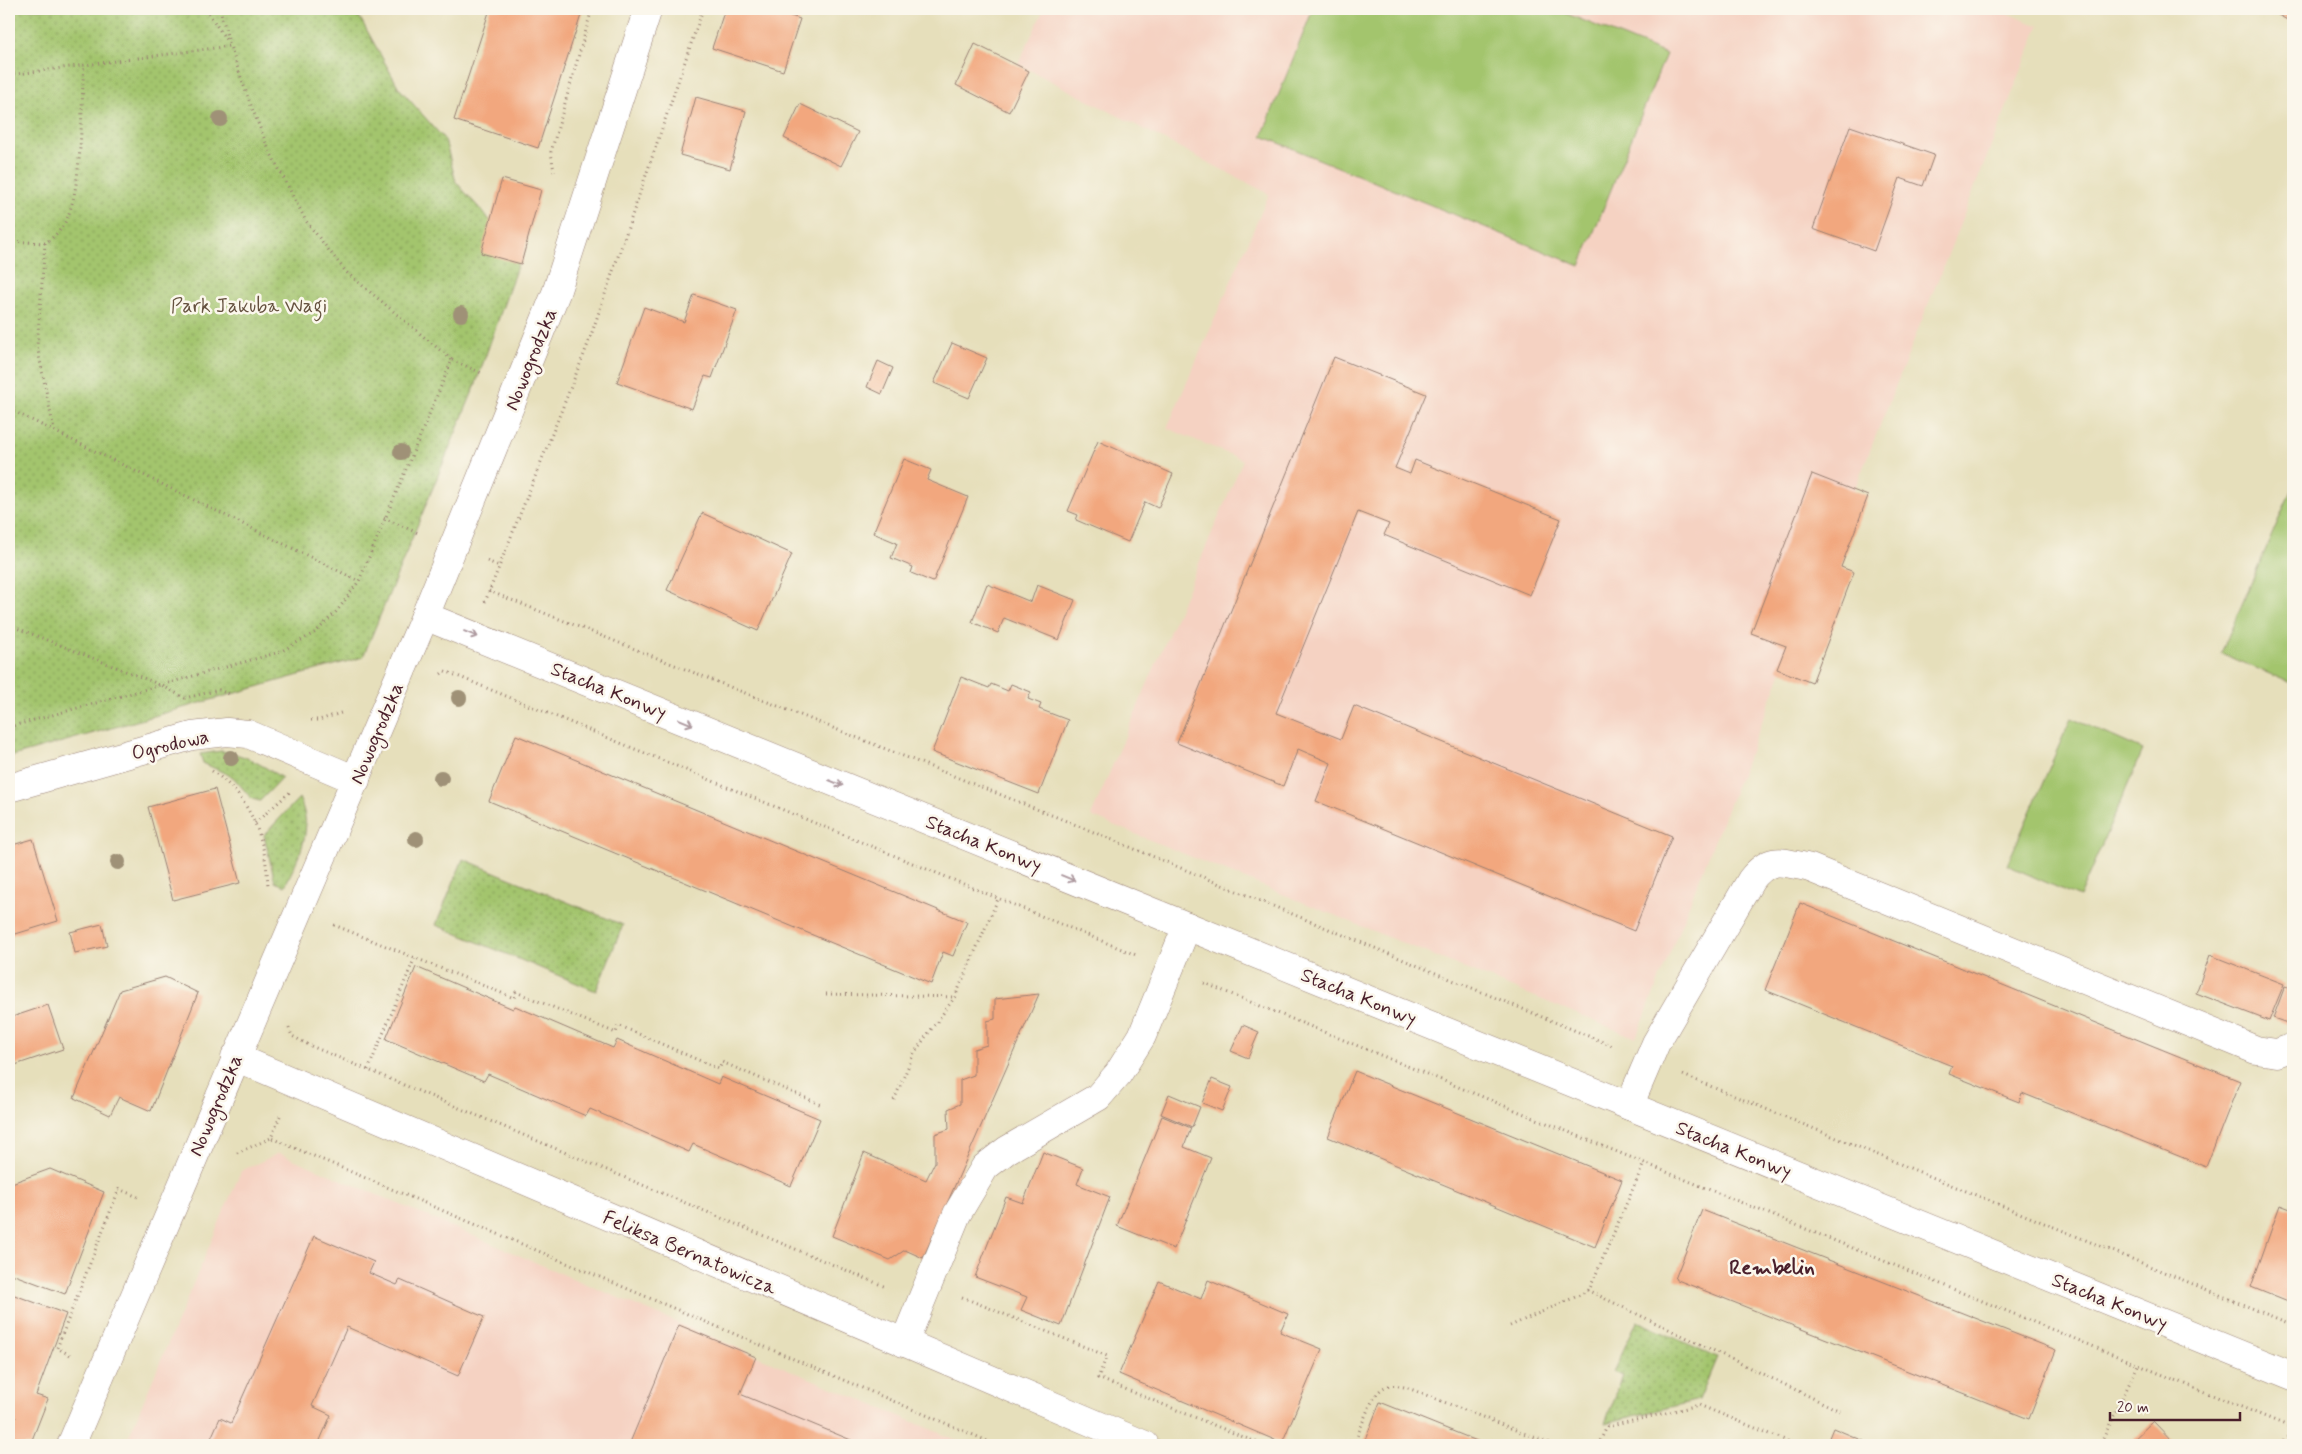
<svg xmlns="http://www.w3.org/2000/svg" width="2302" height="1454" font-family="Mynerve,sans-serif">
<defs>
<pattern id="grass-dots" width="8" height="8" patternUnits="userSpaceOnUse" patternTransform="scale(1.25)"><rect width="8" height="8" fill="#a3c56d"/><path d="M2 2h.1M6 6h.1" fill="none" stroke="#879f5a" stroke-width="1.8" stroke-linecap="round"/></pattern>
</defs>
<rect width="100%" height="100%" fill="#fbf7ec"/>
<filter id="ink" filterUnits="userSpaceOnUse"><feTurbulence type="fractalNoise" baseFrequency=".02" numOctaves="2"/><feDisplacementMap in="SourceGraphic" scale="10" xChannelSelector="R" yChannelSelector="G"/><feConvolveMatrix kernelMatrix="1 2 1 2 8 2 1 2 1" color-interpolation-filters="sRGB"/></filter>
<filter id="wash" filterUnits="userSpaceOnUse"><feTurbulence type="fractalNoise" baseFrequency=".0096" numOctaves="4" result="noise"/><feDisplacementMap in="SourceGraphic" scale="20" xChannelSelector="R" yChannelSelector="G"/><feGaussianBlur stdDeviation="1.12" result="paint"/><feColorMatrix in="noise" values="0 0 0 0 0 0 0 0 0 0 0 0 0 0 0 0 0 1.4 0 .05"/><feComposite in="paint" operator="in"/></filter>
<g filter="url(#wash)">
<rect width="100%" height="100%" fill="#e6dfbb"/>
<g fill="#f5d2c2">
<polygon points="1044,9 1996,9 2039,26 1636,1038 1091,816 1243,460 1167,428 1269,194 1018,64"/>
<polygon points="279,1153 607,1293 968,1445 125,1445 241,1171"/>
</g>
<g fill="url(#grass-dots)" stroke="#76724c">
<polygon points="9,9 355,9 399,88 445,140 456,182 521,255 475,386 363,657 9,757"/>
<path d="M221,751C245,754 262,765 282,778L260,801L252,799L233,777L203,763L200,754Z"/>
<path d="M299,798C315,831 299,855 285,886L275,882L264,835Z"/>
<polygon points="463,859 623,925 596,991 436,925"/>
<polygon points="1637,1321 1717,1357 1699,1400 1605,1423 1623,1376 1613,1372"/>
</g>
<g fill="#a3c56d" stroke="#76724c">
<polygon points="1313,9 1555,9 1666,54 1580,266 1262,136"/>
<polygon points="2293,486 2293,684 2221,653"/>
<polygon points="2071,718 2143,750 2079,897 2007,865"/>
</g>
<g id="blocks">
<g fill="#f2a77e">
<polygon points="490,9 583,9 538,148 454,120"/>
<polygon points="725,9 769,9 800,19 783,71 712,48"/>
<polygon points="2267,9 2293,9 2293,23"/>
<polygon points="975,44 1029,71 1009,112 956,85"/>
<polygon points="696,97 746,111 730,169 680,155"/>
<polygon points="800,104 858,132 841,166 784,138"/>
<polygon points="1850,126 1934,155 1923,186 1900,178 1874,251 1813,229"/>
<polygon points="502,179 541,190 521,264 481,253"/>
<polygon points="694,295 737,310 712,378 705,376 692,409 617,382 644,307 684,322"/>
<polygon points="952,343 987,358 969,398 934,383"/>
<polygon points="1334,357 1426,394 1395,468 1410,474 1415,460 1561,519 1530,595 1384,535 1389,524 1358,512 1276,713 1341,739 1354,706 1672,836 1634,931 1316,801 1331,763 1298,749 1283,786 1177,743"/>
<polygon points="878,361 893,368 882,394 867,387"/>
<polygon points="1098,441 1173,474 1158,508 1145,502 1128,542 1076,520 1078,515 1068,511"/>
<polygon points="904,459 931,470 927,480 968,497 933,582 911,573 913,567 891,558 897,543 873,533"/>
<polygon points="1812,474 1868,496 1841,567 1854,572 1812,683 1777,669 1786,646 1751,633"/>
<polygon points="702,513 792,554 758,631 667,590"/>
<polygon points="987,584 1031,602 1037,585 1075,600 1059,640 1004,618 998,633 972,622"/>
<polygon points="961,677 989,688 991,684 1008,691 1011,684 1031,692 1028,699 1041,704 1039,709 1068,720 1039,794 932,752"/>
<polygon points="516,735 967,922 953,956 943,952 931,984 489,801"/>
<polygon points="215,789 240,883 173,900 148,807"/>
<polygon points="33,839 58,921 9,936 9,846"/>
<polygon points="1800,903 2240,1081 2206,1167 2022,1093 2019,1102 1949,1074 1952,1066 1765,990"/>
<polygon points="102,924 107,946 75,953 70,932"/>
<polygon points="2210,955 2284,984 2269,1021 2196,993"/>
<polygon points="416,967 513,1009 515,1006 613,1048 617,1040 718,1084 721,1077 820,1119 791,1186 693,1144 689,1152 590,1109 586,1116 488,1074 484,1081 386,1039"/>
<polygon points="165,977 198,993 151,1111 119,1097 110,1115 74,1098 120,990"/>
<polygon points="2285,986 2293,989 2293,1025 2273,1018"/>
<polygon points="1039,994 923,1258 905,1250 890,1260 832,1236 864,1153 926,1180 935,1162 935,1134 949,1129 948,1109 960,1104 960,1080 974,1075 974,1049 987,1045 987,1021 995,1019 995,999"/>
<polygon points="48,1005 63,1049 9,1067 9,1018"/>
<polygon points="1243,1025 1259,1032 1248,1058 1231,1051"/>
<polygon points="1355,1071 1622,1180 1595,1247 1328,1137"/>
<polygon points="1212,1079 1232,1087 1222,1111 1202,1103"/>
<polygon points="1169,1094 1200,1107 1192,1127 1161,1114"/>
<polygon points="1162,1116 1191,1128 1184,1147 1211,1158 1174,1249 1117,1226"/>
<polygon points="1043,1152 1083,1168 1077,1184 1110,1197 1061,1326 1021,1310 1027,1297 975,1277 1006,1197 1023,1203"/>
<polygon points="50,1169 104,1192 65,1294 9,1273 9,1184"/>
<polygon points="2280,1205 2293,1210 2293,1304 2251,1287"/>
<polygon points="1702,1210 2056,1350 2029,1419 1675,1279"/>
<polygon points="314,1236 374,1262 369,1273 397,1285 400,1280 484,1317 458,1376 347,1327 312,1406 331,1415 318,1445 208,1445 220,1418 231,1423"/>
<polygon points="1208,1280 1288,1314 1280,1332 1322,1349 1282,1443 1119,1374 1159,1281 1201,1299"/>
<polygon points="9,1293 66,1314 36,1395 48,1399 30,1445 9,1445 9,1435 16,1417 9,1414"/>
<polygon points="679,1325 756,1357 740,1394 863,1445 629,1445"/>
<polygon points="1380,1402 1487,1445 1363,1445"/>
<polygon points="2153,1421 2176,1445 2128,1445"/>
<polygon points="1833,1428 1864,1441 1863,1445 1826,1445"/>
</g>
</g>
</g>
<g filter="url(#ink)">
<use href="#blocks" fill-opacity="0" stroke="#987f73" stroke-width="1"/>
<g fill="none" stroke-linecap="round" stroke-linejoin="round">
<defs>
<g id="minor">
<polyline points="425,616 2293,1376"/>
<polyline points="9,788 192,736 227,732 248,734 356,780"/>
<polyline points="235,1057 1145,1445"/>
<path d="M1629,1106L1656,1043L1751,880C1771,855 1782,862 1810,868L2256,1050L2277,1053L2293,1047"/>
<polyline points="904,1343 957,1214 985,1167 1007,1150 1098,1097 1118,1074 1142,1036 1187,926"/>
<polyline points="71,1445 425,616 556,293 648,9"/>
</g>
</defs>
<use href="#minor" stroke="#987f73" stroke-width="29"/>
<g stroke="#987f73" stroke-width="3" stroke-dasharray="1 4" stroke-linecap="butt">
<polyline points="206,9 230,46"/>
<polyline points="220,9 229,43"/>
<polyline points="9,75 230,46 250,103 268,148 306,221 346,272 452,360 359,581 9,409"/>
<polyline points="554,172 551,152 592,9"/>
<path d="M9,241L45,243C52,238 59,233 64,224C83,193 81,105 84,65"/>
<polyline points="45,243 37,346 54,430"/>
<polyline points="452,360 484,374"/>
<polyline points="384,518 418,533"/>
<polyline points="487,561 499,566"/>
<polyline points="489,591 1074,824 1615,1047"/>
<polyline points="485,602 588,344 703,9"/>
<polyline points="9,625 161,685 185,698 219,690 229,694"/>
<polyline points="441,674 445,671 455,675 1136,955"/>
<polyline points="311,720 319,720 344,712"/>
<polyline points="9,727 280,652 316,632 337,611 359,581"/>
<path d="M212,771C251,797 266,840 268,886"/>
<polyline points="255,823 290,792"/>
<polyline points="334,925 514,998 516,992 616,1033 618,1025 719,1069 722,1062 822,1105"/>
<polyline points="1204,983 2293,1428"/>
<polyline points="826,994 954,997"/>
<polyline points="289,1028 292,1036 311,1046 886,1287"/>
<polyline points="368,1070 415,957"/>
<polyline points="1683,1075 2293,1325"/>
<polyline points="894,1100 914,1053 955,997 998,899"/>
<polyline points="280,1116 271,1138 997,1445"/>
<polyline points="237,1153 271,1138"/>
<polyline points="1587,1290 1840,1411"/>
<polyline points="962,1297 1107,1356 1098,1378 1263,1445"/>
<polyline points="1510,1326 1582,1294 1590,1288 1644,1163"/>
<polyline points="70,1355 57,1348 119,1189 138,1197"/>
<path d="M1354,1445C1360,1431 1371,1393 1385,1387C1393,1384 1401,1386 1408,1388L1554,1445"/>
<polyline points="1598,1445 1607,1427 1699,1405 1797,1445"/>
<polyline points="2085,1445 2102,1441 2138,1365"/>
<polyline points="2280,1445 2293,1431"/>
</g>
<use href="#minor" stroke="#fff" stroke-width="28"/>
</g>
<g fill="#9f9177">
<circle cx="220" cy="119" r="8"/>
<circle cx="461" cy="314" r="8"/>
<circle cx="401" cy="452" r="8"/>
<circle cx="459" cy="698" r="8"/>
<circle cx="231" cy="758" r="8"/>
<circle cx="441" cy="778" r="8"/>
<circle cx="416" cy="839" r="8"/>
<circle cx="118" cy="862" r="8"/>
</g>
<defs><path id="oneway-shaft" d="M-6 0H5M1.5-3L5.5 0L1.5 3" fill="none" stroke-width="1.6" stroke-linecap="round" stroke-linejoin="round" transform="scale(1.25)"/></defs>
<g stroke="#ae9aa0">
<use href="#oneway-shaft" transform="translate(471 634) rotate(22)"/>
<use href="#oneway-shaft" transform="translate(686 722) rotate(22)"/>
<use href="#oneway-shaft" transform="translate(836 783) rotate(22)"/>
<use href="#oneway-shaft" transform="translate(1068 878) rotate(22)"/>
</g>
</g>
<g text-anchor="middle" stroke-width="5" stroke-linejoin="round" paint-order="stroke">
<g font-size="20" fill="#65513f" stroke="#fbf7ec">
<text x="249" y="312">Park Jakuba Wagi</text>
</g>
<g font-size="20" fill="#4a1f2b" stroke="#fbf7ec">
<text transform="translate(530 359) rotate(-68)" y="7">Nowogrodzka</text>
<text transform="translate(609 690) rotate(22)" y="7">Stacha Konwy</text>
<text transform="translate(376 733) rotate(-67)" y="7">Nowogrodzka</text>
<text transform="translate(170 744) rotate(-13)" y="7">Ogrodowa</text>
<text transform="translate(984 843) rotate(22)" y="7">Stacha Konwy</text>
<text transform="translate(1359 996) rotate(22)" y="7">Stacha Konwy</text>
<text transform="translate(215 1105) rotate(-67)" y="7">Nowogrodzka</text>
<text transform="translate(1734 1149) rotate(22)" y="7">Stacha Konwy</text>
<text transform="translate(690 1252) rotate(23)" y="7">Feliksa Bernatowicza</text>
<text transform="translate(2110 1301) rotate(22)" y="7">Stacha Konwy</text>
</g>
<g font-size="21" font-weight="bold" fill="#4a1f2b" stroke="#fbf7ec">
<text x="1772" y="1274">Rembelin</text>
</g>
</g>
<rect width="2302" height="1454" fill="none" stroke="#fbf7ec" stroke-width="30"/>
<path d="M2110 1412v8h130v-8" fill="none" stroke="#4a1f2b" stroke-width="2.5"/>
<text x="2117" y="1412" font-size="15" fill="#4a1f2b" stroke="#fbf7ec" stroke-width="4" paint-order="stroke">20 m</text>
</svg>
